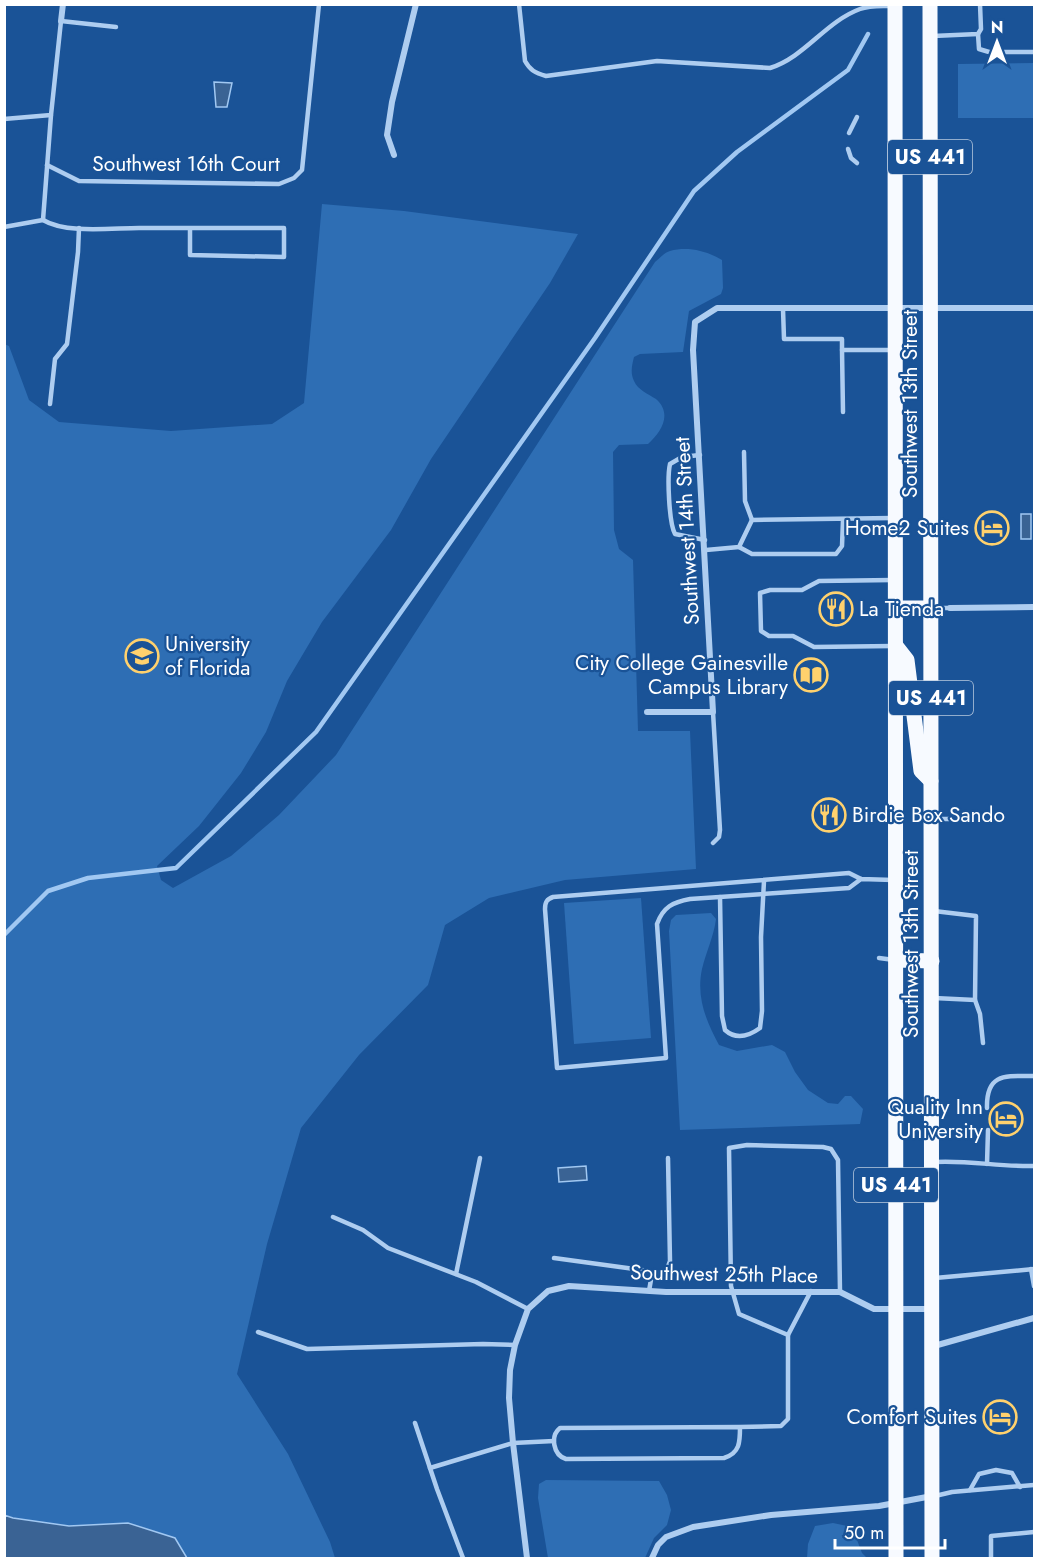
<svg xmlns="http://www.w3.org/2000/svg" width="1039" height="1563" font-family="Jost,sans-serif">
<rect width="100%" height="100%" fill="#1a5397"/>
<g fill="#2e6eb4">
<polygon points="1034,63 1034,118 958,118 958,64"/>
<path d="M322,204L404,211L578,234L550,283L431,459L391,530L322,622L287,681L266,732L241,773L199,826L157,866L161,880L173,888L231,856L279,815L336,755L655,262C659,259 665,252 670,251C688,246 707,251 722,260L723,288L721,294L689,311L683,352L640,354L634,357C632,365 630,373 634,381C638,390 648,394 656,399C673,414 661,432 648,444L619,445L613,452L614,530L619,549L633,560L638,731H690L696,869L565,880L489,898L445,925L428,985L359,1055L301,1128L267,1244L237,1374L288,1454L330,1542L335,1558H187L175,1538L128,1523L69,1526L13,1518L5,1515L4,344L9,346L29,400L59,422L171,431L272,424L304,403Z"/>
<polygon points="641,898 651,1038 574,1044 564,903"/>
<path d="M711,913L716,919C714,936 706,952 702,969C696,997 706,1021 719,1045L737,1051L772,1045L785,1052L795,1072L808,1090L828,1103L838,1104L845,1096H851L863,1109L860,1124L680,1130L669,931L671,920L676,915Z"/>
<polygon points="546,1480 659,1481 667,1495 671,1510 667,1525 654,1538 645,1558 548,1558 538,1498 539,1484"/>
<polygon points="833,1523 852,1527 862,1553 867,1558 807,1558 808,1544 815,1526"/>
</g>
<g fill="#3a6394" stroke="#a1c8f2" stroke-width="1.5">
<polygon points="214,82 232,83 227,107 216,107"/>
<rect x="1021" y="514" width="10" height="25"/>
<polygon points="586,1166 587,1180 559,1182 558,1168"/>
<polygon points="4,1515 13,1518 69,1526 128,1523 175,1538 187,1558 5,1558"/>
</g>
<g fill="none" stroke-linecap="round" stroke-linejoin="round">
<polyline stroke="#a1c8f2" stroke-width="4.5" points="4,935 48,891 88,878 176,868 316,732 595,338 694,191 737,152 848,70 868,34"/>
<g stroke="#aecdf0" stroke-width="4.5">
<path d="M519,4L525,61C530,70 535,73 546,76L657,61L770,68C805,57 825,22 860,9C870,5 881,6 892,6"/>
<polyline points="978,34 979,49 989,52 1034,52"/>
<polyline points="933,36 978,34 981,29 980,4"/>
<polyline points="4,119 51,115 61,21 116,27"/>
<polyline points="849,133 857,117"/>
<polyline points="848,149 851,158 857,163"/>
<polyline points="47,165 79,181 279,184 294,178 302,170 319,4"/>
<polyline points="43,220 51,115"/>
<path d="M4,227L43,220C66,234 112,228 139,228C187,228 236,228 284,228V257L190,255V228"/>
<polyline points="783,309 784,339 842,339 842,350"/>
<polyline points="50,404 55,359 67,344 78,252 79,228"/>
<polyline points="843,412 842,350 893,350"/>
<polyline points="744,452 745,501 752,520"/>
<path d="M700,455L682,457L670,464C667,477 669,523 675,534L705,540"/>
<polyline points="739,547 752,554 836,554 842,546 843,520"/>
<polyline points="706,550 739,547 752,520 893,518"/>
<polyline points="934,608 950,608"/>
<polyline points="893,646 814,647 793,636 769,636 761,631 760,593 770,590 802,590 819,581 893,580"/>
<polyline points="934,819 949,819"/>
<polyline points="713,843 719,837 720,830 713,712"/>
<path d="M861,879L849,888L690,899C673,902 663,907 657,924L666,1058L557,1068L545,909C545,902 547,899 553,897L849,873L861,879L893,880"/>
<path d="M720,897L722,1016L725,1030C736,1040 749,1036 760,1028L762,1011L761,937L764,881"/>
<polyline points="934,911 976,916 975,1000"/>
<polyline points="879,958 894,960"/>
<polyline points="934,998 975,1000 980,1014 983,1043"/>
<path d="M987,1108C986,1072 1007,1076 1034,1076"/>
<path d="M935,1162C968,1160 1001,1167 1034,1166"/>
<polyline points="987,1164 988,1130"/>
<polyline points="333,1217 363,1230 388,1248 476,1282 528,1309"/>
<polyline points="554,1258 649,1271 652,1274 649,1291"/>
<polyline points="1031,1269 1034,1286"/>
<polyline points="456,1274 480,1158"/>
<polyline points="652,1274 666,1272 670,1261 668,1158"/>
<polyline points="935,1278 1034,1269"/>
<polyline points="258,1332 307,1349 483,1344 515,1345"/>
<polyline points="788,1335 811,1291"/>
<polyline points="415,1423 437,1489 463,1558"/>
<path d="M740,1427C740,1442 740,1453 724,1458L566,1459C553,1455 550,1436 560,1428L740,1427L781,1426L788,1419V1335L739,1314L731,1286L729,1148L747,1145L823,1147L831,1149L838,1160L840,1292"/>
<polyline points="430,1468 513,1443 554,1441"/>
<polyline points="970,1490 979,1474 996,1470 1012,1473 1020,1487"/>
<polyline points="935,1496 952,1492 1034,1485"/>
<polyline points="991,1558 991,1536 1034,1532"/>
</g>
<g stroke="#aecdf0" stroke-width="6">
<polyline points="61,21 63,4"/>
<polyline points="394,155 387,135 392,102 416,4"/>
<polyline points="950,608 1034,607"/>
<polyline points="647,712 713,712 693,350 695,322 717,308 1034,308"/>
<polyline points="934,1346 1034,1318"/>
<polyline points="527,1558 513,1443 509,1398 510,1370 515,1345 528,1309 548,1291 569,1286 666,1292 840,1292 874,1309 932,1309"/>
<polyline points="652,1558 658,1545 666,1537 693,1527 771,1515 879,1506 932,1496"/>
</g>
<g stroke="#f7faff" stroke-width="15">
<polyline points="895,4 896,1558"/>
<polyline points="930,4 932,1558"/>
<polyline points="896,608 931,608"/>
<polyline points="896,646 907,660 921,771 931,781"/>
<polyline points="896,960 932,961"/>
</g>
</g>
<defs>
<symbol id="hotel-ring" viewBox="-11 -11 22 22"><circle r="9.5" fill="#1a5397" stroke="#ffd16d" stroke-width="1.5"/><path d="M-6-4.5h1.5V1H6V5H4.5V3h-9V5H-6ZM-4 0a1.8 1.8 0 1 1 3.6 0ZM.5 0V-2.5h3Q6-2.5 6 0Z" fill="#ffd16d"/></symbol>
<symbol id="restaurant-ring" viewBox="-11 -11 22 22"><circle r="9.5" fill="#1a5397" stroke="#ffd16d" stroke-width="1.5"/><path d="M-5-6h1v4h1v-4h1v4h1v-4h1v5L-1.5 .5V6h-2V.5L-5-1ZM5-6V6H3V1.5H1.5Q1.5-4 5-6Z" fill="#ffd16d"/></symbol>
<symbol id="university-ring" viewBox="-11 -11 22 22"><circle r="9.5" fill="#1a5397" stroke="#ffd16d" stroke-width="1.5"/><path d="M0-5L7-2L0 1L-7-2ZM-4 1L0 2.5L4 1V4Q0 6-4 4Z" fill="#ffd16d"/></symbol>
<symbol id="library-ring" viewBox="-11 -11 22 22"><circle r="9.5" fill="#1a5397" stroke="#ffd16d" stroke-width="1.5"/><path d="M-6-4Q-3-5.5-.7-3.5V5Q-3 3-6 4ZM6-4Q3-5.5 .7-3.5V5Q3 3 6 4Z" fill="#ffd16d"/></symbol>
</defs>
<g fill-rule="evenodd">
<use href="#hotel-ring" x="973" y="509" width="38" height="38"/>
<use href="#restaurant-ring" x="817" y="590" width="38" height="38"/>
<use href="#university-ring" x="123" y="637" width="38" height="38"/>
<use href="#library-ring" x="792" y="656" width="38" height="38"/>
<use href="#restaurant-ring" x="810" y="796" width="38" height="38"/>
<use href="#hotel-ring" x="987" y="1100" width="38" height="38"/>
<use href="#hotel-ring" x="981" y="1398" width="38" height="38"/>
</g>
<g text-anchor="middle" stroke-width="4.5" stroke-linejoin="round" paint-order="stroke">
<g fill="#1a5397" stroke="#bacbe0" stroke-width="1.5">
<rect x="888" y="140" width="84" height="34" rx="4.5"/>
<rect x="889" y="681" width="84" height="34" rx="4.5"/>
<rect x="854" y="1168" width="84" height="34" rx="4.5"/>
</g>
<g font-size="20" font-weight="bold" fill="#fff">
<text x="930" y="164">US 441</text>
<text x="931" y="705">US 441</text>
<text x="896" y="1192">US 441</text>
</g>
<g font-size="21" fill="#fff" stroke="#1a5397">
<text x="186" y="171">Southwest 16th Court</text>
<text transform="translate(910 404) rotate(-90)" y="7">Southwest 13th Street</text>
<text transform="translate(687 531) rotate(-93)" y="7">Southwest 14th Street</text>
<text transform="translate(911 944) rotate(-90)" y="7">Southwest 13th Street</text>
<text transform="translate(724 1274) rotate(1)" y="7">Southwest 25th Place</text>
</g>
<g font-size="21" fill="#fff" stroke="#1a5397" text-anchor="end">
<text x="969" y="535">Home2 Suites</text>
<text x="859" y="616" text-anchor="start">La Tienda</text>
<text x="165" y="651" text-anchor="start">University<tspan x="165" dy="24">of Florida</tspan></text>
<text x="788" y="670">City College Gainesville<tspan x="788" dy="24">Campus Library</tspan></text>
<text x="852" y="822" text-anchor="start">Birdie Box Sando</text>
<text x="983" y="1114">Quality Inn<tspan x="983" dy="24">University</tspan></text>
<text x="977" y="1424">Comfort Suites</text>
</g>
</g>
<rect width="1039" height="1563" fill="none" stroke="#ffffff" stroke-width="12"/>
<g transform="translate(997 42)" stroke="#1a5397" stroke-width="4.5" paint-order="stroke">
<path d="M0-4.5L10 22L0 15L-10 22Z" fill="#ffffff"/>
<text y="-9" font-size="16" font-weight="bold" text-anchor="middle" fill="#ffffff">N</text>
</g>
<path d="M835 1539v9h110v-9" fill="none" stroke="#ffffff" stroke-width="3"/>
<text x="844" y="1539" font-size="18" fill="#ffffff" stroke="#1a5397" stroke-width="4.5" paint-order="stroke">50 m</text>
</svg>
